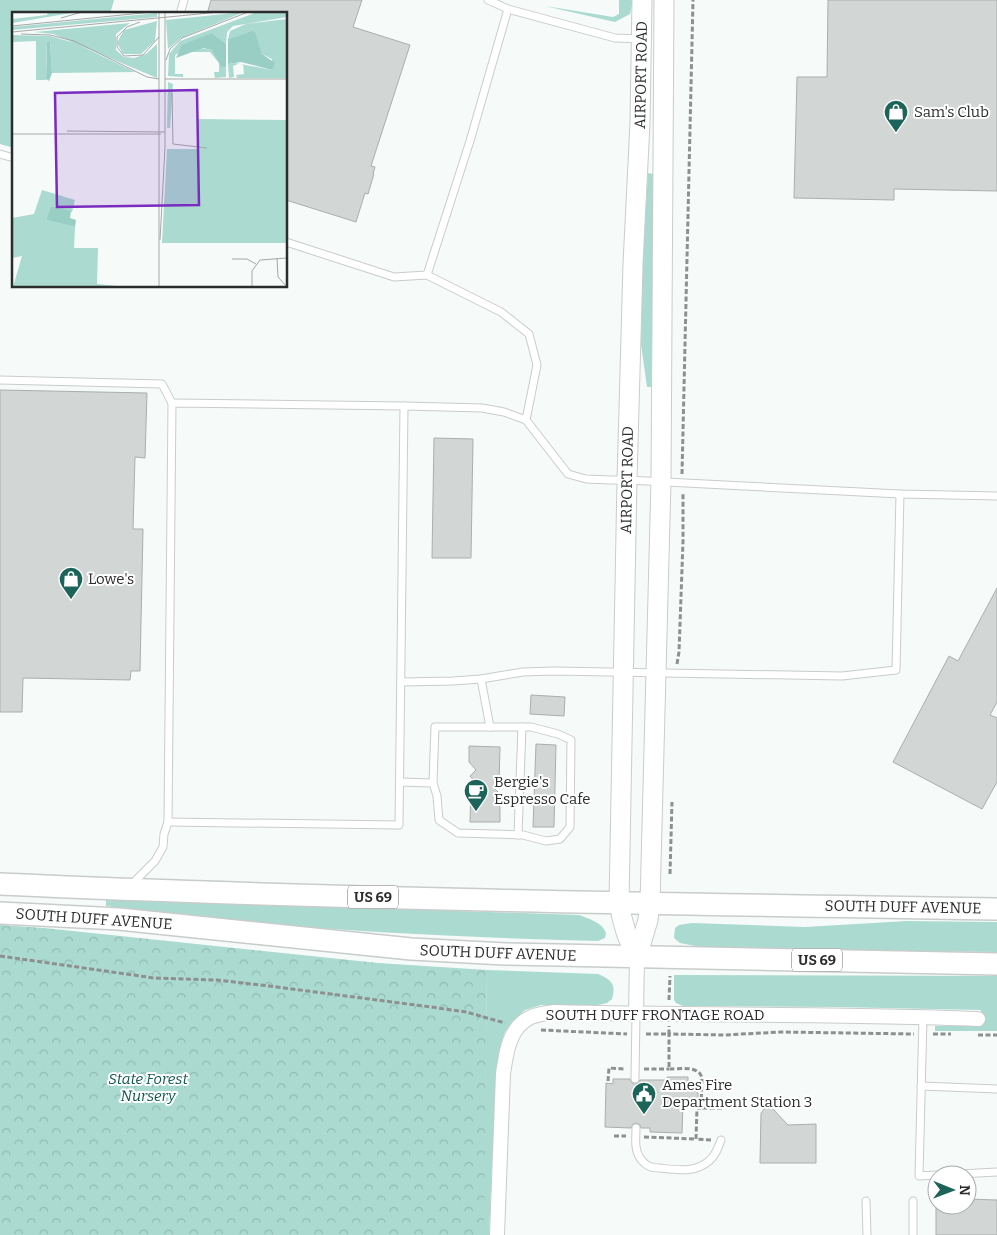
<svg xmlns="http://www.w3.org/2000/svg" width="997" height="1235" font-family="Bitter,serif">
<defs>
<pattern id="park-crowns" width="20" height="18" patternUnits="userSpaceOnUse" patternTransform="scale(1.25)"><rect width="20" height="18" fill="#aadad0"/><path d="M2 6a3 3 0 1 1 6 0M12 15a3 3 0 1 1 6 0" fill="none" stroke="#92bbb3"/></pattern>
</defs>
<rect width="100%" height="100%" fill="#f6faf9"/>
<g fill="#aadad0">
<polygon points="0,0 114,0 110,14 14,14 14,148 0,144"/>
<polygon points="619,0 633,0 630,14 615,22 545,6 613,17 619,14"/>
<polygon points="648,173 653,174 654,253 651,387 647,387 641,344 643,254"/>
<path d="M106,899L579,915C589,919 602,922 606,933L605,938L598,941C483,938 368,933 253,923C204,918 155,912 106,906Z"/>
<polygon points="907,921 997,922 997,952 747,949 701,947 680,943 674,938 675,928 679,925 692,923 805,927"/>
<path d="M487,970L598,974C612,980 616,984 612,999L607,1003L598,1005H541L525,1010L512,1022L505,1032L500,1047L496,1075L489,1235H483Z"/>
<polygon points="674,975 997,976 997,1031 935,1031 935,1026 981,1026 981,1010 834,1007 683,1006 676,1003 674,1000"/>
</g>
<polygon fill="url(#park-crowns)" points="0,925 44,928 378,963 487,970 484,1235 0,1235"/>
<g fill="#d2d6d5" stroke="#aaaead">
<polygon points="211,0 362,0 353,27 410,45 371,166 375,167 373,174 374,174 368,194 365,193 356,222 286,200 286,14 207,14"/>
<polygon points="828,0 997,0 997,191 894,189 894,200 794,198 797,77 827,77"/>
<polygon points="0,390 147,393 145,458 135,457 133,529 143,529 140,671 131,671 130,680 23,678 22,712 0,712"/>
<polygon points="434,438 473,439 471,558 432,558"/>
<polygon points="997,588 997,702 990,715 997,718 997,782 982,809 893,762 949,656 958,661"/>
<polygon points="531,695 565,697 564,716 530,714"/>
<polygon points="536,744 556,745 554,827 533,827"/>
<polygon points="469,746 500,747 499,783 494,788 500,794 494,800 500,807 500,822 470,822 471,789 476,783 470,776 476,770 469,762"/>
<polygon points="667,1077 688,1077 688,1083 695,1086 698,1094 698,1099 695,1102 683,1105 682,1133 650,1132 650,1128 641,1128 640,1125 637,1123 633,1124 631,1128 605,1127 606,1083 613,1084 613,1079 630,1079 632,1083 635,1084 638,1083 640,1080 667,1080"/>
<polygon points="765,1108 772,1108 788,1125 816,1124 816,1163 760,1163 761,1113"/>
<polygon points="967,1199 997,1200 997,1235 936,1235 936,1208 960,1209 960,1205 967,1205"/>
</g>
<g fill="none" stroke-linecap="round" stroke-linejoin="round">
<defs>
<g id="service">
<polyline points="488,0 508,9 615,38 641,39"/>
<polyline points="508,9 470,141 427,275 501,312 529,334 537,365 526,420"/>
<polyline points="180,14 184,0"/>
<polyline points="0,154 14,158"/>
<polyline points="286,242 394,277 427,275"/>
<polyline points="0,380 162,384 172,403"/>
<polyline points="481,679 490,727"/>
<polyline points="401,682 453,681 481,679 523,672 554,671 842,676 896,670 900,494"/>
<polyline points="400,782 433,783 437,796 439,820 458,833 523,835 546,841 560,839 570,827 571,740 558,734 531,727 435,727 433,783"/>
<polyline points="168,822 399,825 404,406"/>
<polyline points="518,835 522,727"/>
<polyline points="132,884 155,861 163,847 164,834 168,822 172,403 404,406 482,408 504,412 526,420 568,474 586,479 611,480 627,480 900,494 997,496"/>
<polyline points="923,1017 919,1176 937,1175"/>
<polyline points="635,1079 636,1014"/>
<polyline points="921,1086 997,1089"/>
<path d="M636,1128C636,1138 634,1149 640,1158C643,1162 645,1165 649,1166C652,1168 656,1168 660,1168C677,1170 695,1173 709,1161C716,1155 718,1148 721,1140"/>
<polyline points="941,1175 997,1172"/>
<polyline points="866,1201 867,1235"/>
<polyline points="913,1201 913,1235"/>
</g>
<g id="minor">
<polyline points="636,1014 637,957"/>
<path d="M497,1235L503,1074C506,1053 509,1027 531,1017C538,1014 546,1013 554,1012C695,1016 837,1013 978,1019"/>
</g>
<g id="secondary">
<path d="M637,957C627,940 622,922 619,902L627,480L633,264L640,123L642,0"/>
<polyline points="637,957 648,920 650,903 661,481 664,0"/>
</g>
<g id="primary">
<path d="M0,884C332,899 665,904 997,909"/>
<polyline points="0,913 119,919 411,949 505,954 997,964"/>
</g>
</defs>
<use href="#service" stroke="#c8cccb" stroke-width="9"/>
<use href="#minor" stroke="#c8cccb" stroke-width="16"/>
<use href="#secondary" stroke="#c8cccb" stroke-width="21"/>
<use href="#primary" stroke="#c8cccb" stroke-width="24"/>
<g stroke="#8d908f" stroke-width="3" stroke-dasharray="5 2.5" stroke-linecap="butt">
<polyline points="682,474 693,0"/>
<polyline points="677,664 679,652 683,541 683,493"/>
<polyline points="670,874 672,802"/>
<polyline points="0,956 154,978 217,980 269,986 431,1007 466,1012 505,1023"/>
<polyline points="669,1000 670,976"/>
<polyline points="541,1030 627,1034"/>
<polyline points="646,1034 669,1034 669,1026"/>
<polyline points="933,1034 951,1034"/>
<polyline points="978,1035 997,1035"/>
<polyline points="644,1069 669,1069"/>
<polyline points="608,1081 609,1068 625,1069"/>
<polyline points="701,1108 697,1108 696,1139 711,1140"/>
<path d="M722,1108H701L702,1078C699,1065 679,1069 669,1069V1034L724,1035L781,1032L914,1034"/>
<polyline points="614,1136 626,1136"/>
<polyline points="644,1137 696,1139"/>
</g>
<use href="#service" stroke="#fff" stroke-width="7"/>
<use href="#minor" stroke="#fff" stroke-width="14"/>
<use href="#secondary" stroke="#fff" stroke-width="19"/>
<use href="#primary" stroke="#fff" stroke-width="21"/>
</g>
<defs>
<symbol id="shop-pin" viewBox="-11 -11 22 30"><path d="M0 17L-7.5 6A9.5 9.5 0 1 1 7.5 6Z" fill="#1c6459" stroke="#fff"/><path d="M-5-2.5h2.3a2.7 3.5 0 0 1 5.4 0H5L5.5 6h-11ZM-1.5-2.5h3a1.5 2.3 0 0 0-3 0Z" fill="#fff"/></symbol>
<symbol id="cafe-pin" viewBox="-11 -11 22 30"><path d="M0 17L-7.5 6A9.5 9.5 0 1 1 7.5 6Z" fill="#1c6459" stroke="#fff"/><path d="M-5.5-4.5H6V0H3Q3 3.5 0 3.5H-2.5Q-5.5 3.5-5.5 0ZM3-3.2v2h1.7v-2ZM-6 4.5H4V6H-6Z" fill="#fff"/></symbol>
<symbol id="civic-pin" viewBox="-11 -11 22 30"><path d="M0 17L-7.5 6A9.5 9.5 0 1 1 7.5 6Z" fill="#1c6459" stroke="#fff"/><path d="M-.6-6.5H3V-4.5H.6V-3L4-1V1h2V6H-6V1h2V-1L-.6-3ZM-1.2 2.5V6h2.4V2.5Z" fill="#fff"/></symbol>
</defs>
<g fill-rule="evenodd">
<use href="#shop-pin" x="882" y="98" width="28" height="38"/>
<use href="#shop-pin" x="57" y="565" width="28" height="38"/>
<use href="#cafe-pin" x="462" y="777" width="28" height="38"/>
<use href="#civic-pin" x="630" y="1080" width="28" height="38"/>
</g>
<g text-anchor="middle" stroke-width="4" stroke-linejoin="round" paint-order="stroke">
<g fill="#fff" stroke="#6b6c6b" stroke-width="1">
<rect x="348" y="885.5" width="50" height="23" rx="4"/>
<rect x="792" y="948.5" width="50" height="23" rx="4"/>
</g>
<g font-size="14" font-weight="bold" fill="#2b2d2c">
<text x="373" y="902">US 69</text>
<text x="817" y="965">US 69</text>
</g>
<g font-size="15" fill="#2b2d2c" stroke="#fff">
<text transform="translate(641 75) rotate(-89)" y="5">AIRPORT ROAD</text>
<text transform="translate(627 480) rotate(-89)" y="5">AIRPORT ROAD</text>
<text transform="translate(903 907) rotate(1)" y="5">SOUTH DUFF AVENUE</text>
<text transform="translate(94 919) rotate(4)" y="5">SOUTH DUFF AVENUE</text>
<text transform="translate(498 953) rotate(2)" y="5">SOUTH DUFF AVENUE</text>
<text x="655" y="1020">SOUTH DUFF FRONTAGE ROAD</text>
</g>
<g font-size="15" fill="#2b2d2c" stroke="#fff" text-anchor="start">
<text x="914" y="117">Sam's Club</text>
<text x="88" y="584">Lowe's</text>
<text x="494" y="787">Bergie's<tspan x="494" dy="17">Espresso Cafe</tspan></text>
<text x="662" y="1090">Ames Fire<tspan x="662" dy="17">Department Station 3</tspan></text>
</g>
<g font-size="15" font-style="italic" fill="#0f594e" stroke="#fff">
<text x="148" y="1084">State Forest<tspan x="148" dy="17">Nursery</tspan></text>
</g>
</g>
<g transform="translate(12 12)">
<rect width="275" height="275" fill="#f6faf9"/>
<path d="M36,0H65L0,11V7L35,3ZM232,0L169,26L156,37L154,8ZM245,0H275V5L221,14L215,20L214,32L200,21L163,43V62H171V65L156,64L157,42L168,29ZM145,1V5L0,18V15ZM275,7V66H225L224,63L232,62L231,52H226L221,54L222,65L217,66L216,52L223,51L260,58V47L250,42L244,25L239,19L216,27L218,19L234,12ZM145,9L143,29L129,42H111L105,31L112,18ZM118,11L104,22V38L112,45L122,46L134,42L145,32V66L41,22L22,20ZM0,23L38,24L63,31L123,60L40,61L38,29L35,30L34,68H24V29L0,30ZM188,36L200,38L205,44L210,56L214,55V65L203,66L202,60H207V51L198,40H177ZM156,70L161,72L158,116H155ZM30,178L63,188L60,200L39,194L34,208L63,215L62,236H86L85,272L115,275H1L10,244L0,246V206L22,202Z" fill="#aadad0"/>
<path d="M239,19L243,20L250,42L263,51L260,58L229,50L216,52V27ZM200,21L214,32V55L210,56L200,38L191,36L164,46L170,33ZM38,29L40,61L37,69L34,67L35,40V30ZM39,194L59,199L58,206L64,208L63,215L34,208Z" fill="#98cec3"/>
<path d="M186,107L275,108V231H150L155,137H186Z" fill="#aadad0"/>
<path fill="none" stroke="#a5a8a7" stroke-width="1" d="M49,6L70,0M128,10L115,15L105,25V35L112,44L131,43L147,25M0,14L140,0M0,20L208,0M9,22L38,23L62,29L135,65L147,67M154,48L158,37L170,26L236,0M153,67H275M160,81L161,132L195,136M55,119L153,120M0,122H149M148,228L153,135V0M265,246L266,265L275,275M220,247H235L244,252M147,275V0M240,275V259L248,248L275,246"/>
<path fill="#7b2cbf" fill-opacity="0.15" stroke="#7b2cbf" stroke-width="2.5" d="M185,78L187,193L45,195L43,81Z"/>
<rect width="275" height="275" fill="none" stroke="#2b2d2c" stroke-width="2.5"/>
</g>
<g transform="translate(952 1190) rotate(91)"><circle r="24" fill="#ffffff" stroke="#aaabab"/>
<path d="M0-4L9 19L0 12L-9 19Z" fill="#1c6459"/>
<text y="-8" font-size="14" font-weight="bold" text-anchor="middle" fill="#2b2d2c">N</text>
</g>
</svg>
